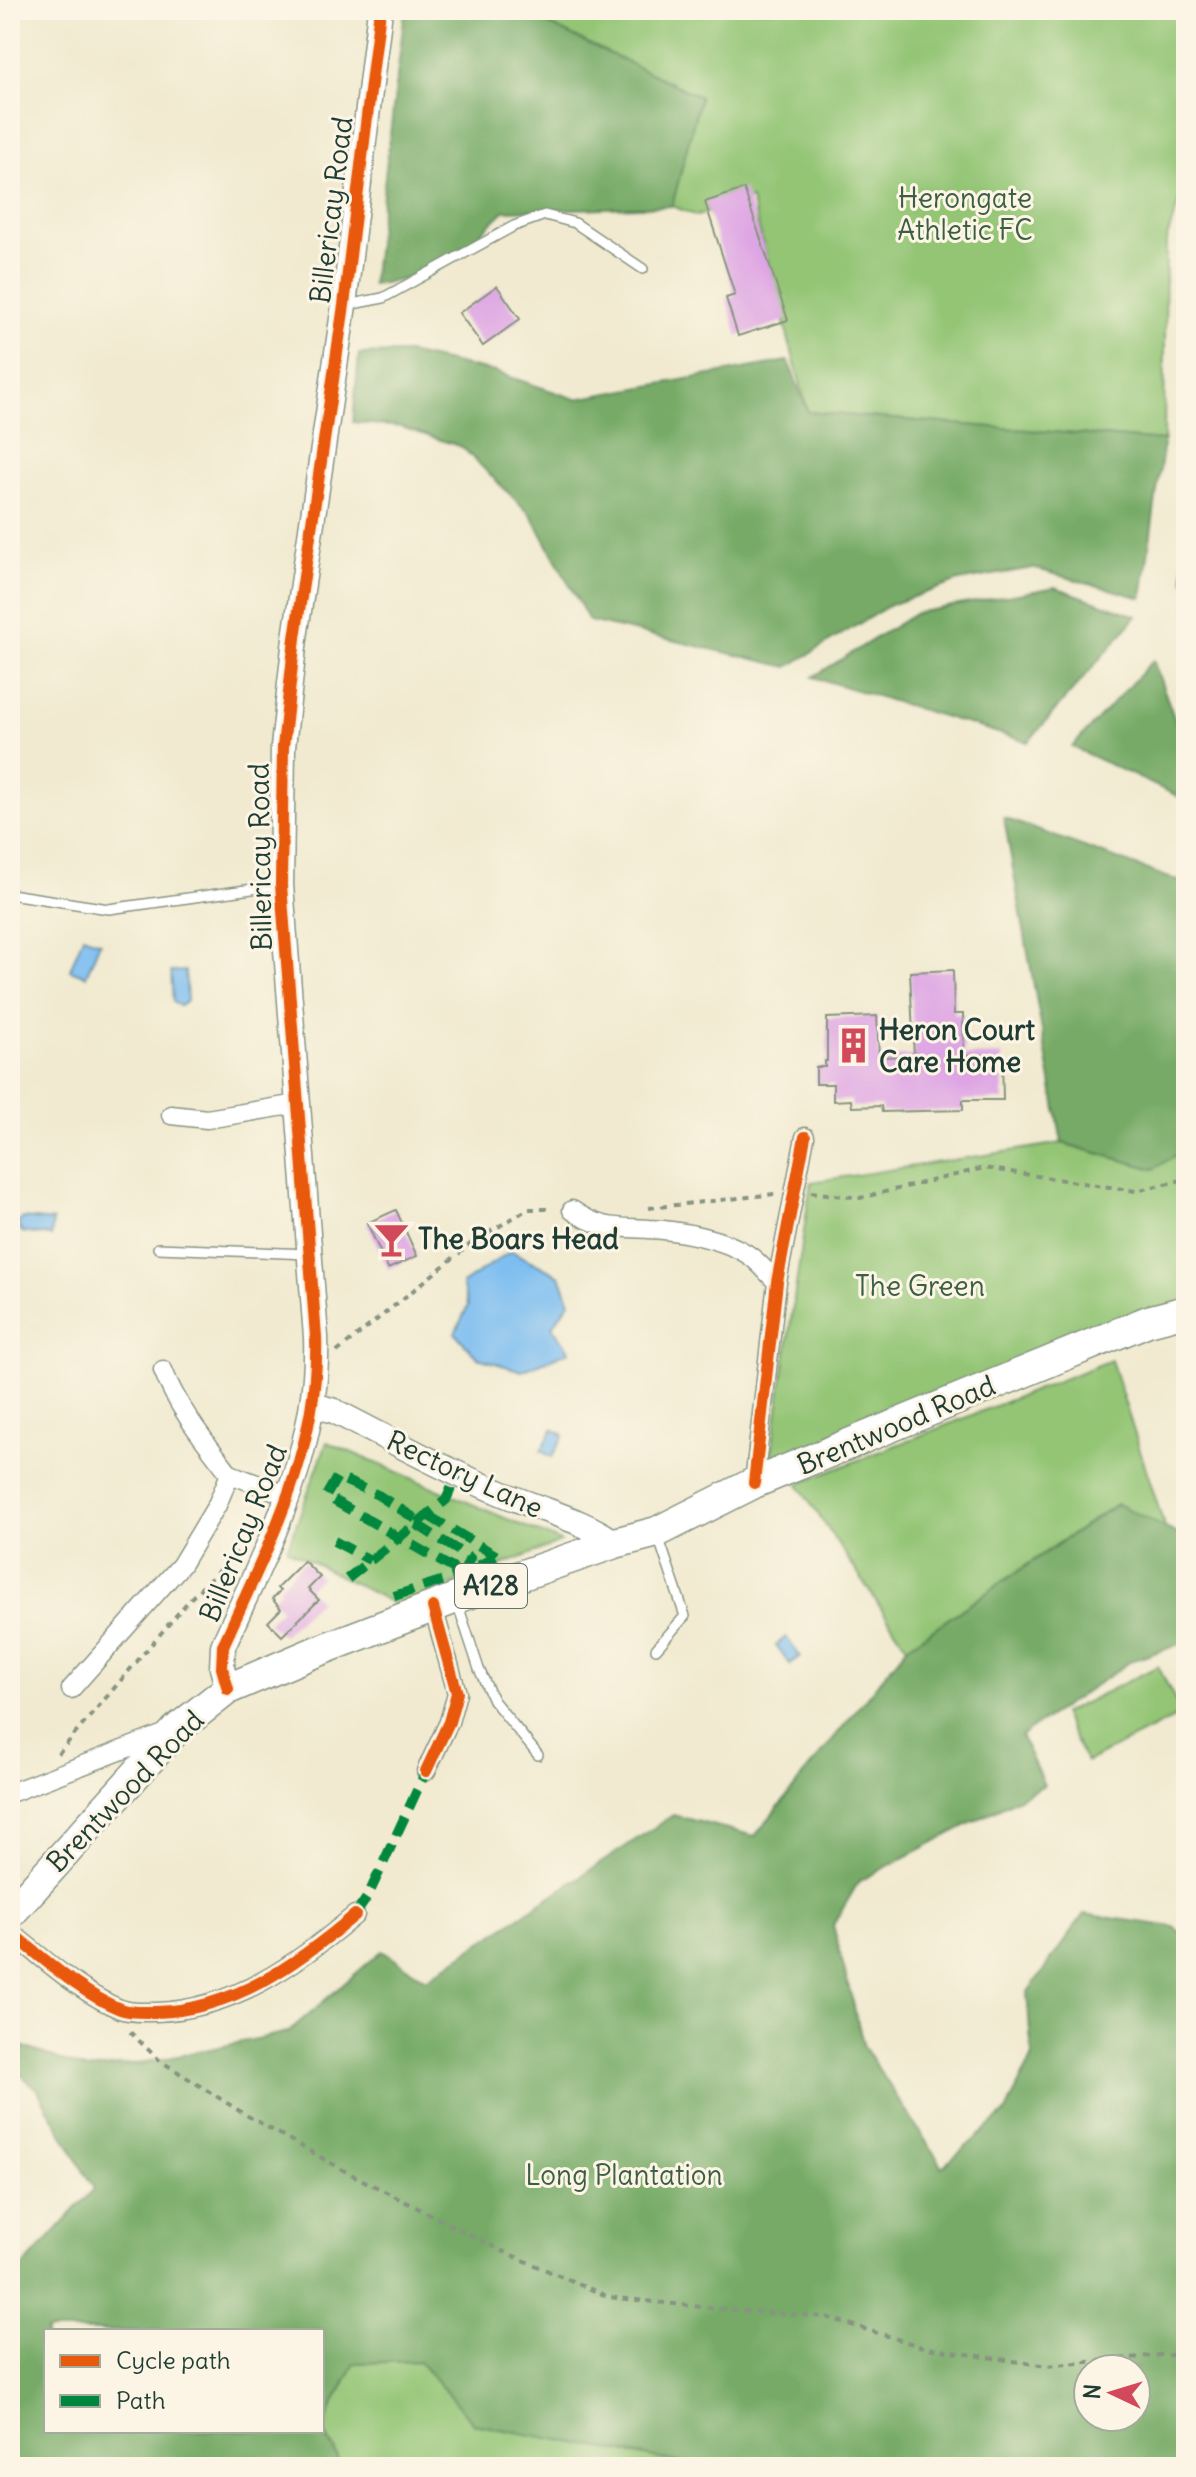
<svg xmlns="http://www.w3.org/2000/svg" width="1196" height="2477" font-family="Delius,sans-serif">
<rect width="100%" height="100%" fill="#fcf5e5"/>
<filter id="ink" filterUnits="userSpaceOnUse"><feTurbulence type="fractalNoise" baseFrequency=".0125" numOctaves="2"/><feDisplacementMap in="SourceGraphic" scale="16" xChannelSelector="R" yChannelSelector="G"/><feConvolveMatrix kernelMatrix="1 2 1 2 8 2 1 2 1" color-interpolation-filters="sRGB"/></filter>
<filter id="wash" filterUnits="userSpaceOnUse"><feTurbulence type="fractalNoise" baseFrequency=".006" numOctaves="4" result="noise"/><feDisplacementMap in="SourceGraphic" scale="32" xChannelSelector="R" yChannelSelector="G"/><feGaussianBlur stdDeviation="1.8" result="paint"/><feColorMatrix in="noise" values="0 0 0 0 0 0 0 0 0 0 0 0 0 0 0 0 0 1.4 0 .05"/><feComposite in="paint" operator="in"/></filter>
<g filter="url(#wash)">
<rect width="100%" height="100%" fill="#f1ead0"/>
<g fill="#93c575" stroke="#598154" stroke-width="2">
<polygon points="518,10 1186,10 1186,180 1166,241 1164,441 808,412 751,199 697,216 672,206 700,97"/>
<polygon points="1062,1143 1153,1169 1186,1148 1186,1311 768,1478 811,1182"/>
<polygon points="1111,1360 1165,1528 1116,1504 907,1647 798,1484"/>
<polygon points="327,1442 561,1542 398,1606 287,1549"/>
<polygon points="1158,1666 1182,1714 1086,1762 1062,1714"/>
<polygon points="420,2361 474,2424 703,2467 343,2467 322,2427 355,2363"/>
</g>
<g fill="#76aa66" stroke="#4a744d" stroke-width="2" fill-rule="evenodd">
<polygon points="405,10 519,10 700,97 672,206 504,211 471,242 419,277 372,285"/>
<polygon points="408,353 495,372 576,399 788,361 808,412 1164,441 1142,598 1033,568 959,581 890,605 788,667 589,621 532,516 462,447 401,427 353,422 359,354"/>
<polygon points="1186,434 1186,581 1184,579 1182,442"/>
<polygon points="1055,587 1137,616 1028,742 813,677 916,613"/>
<polygon points="1153,660 1186,750 1186,800 1072,747"/>
<polygon points="1004,818 1186,884 1186,1148 1154,1169 1062,1143"/>
<path d="M1117,1504L1186,1538V1642L1131,1661L1021,1736L1044,1785L859,1881L833,1925L864,2047L943,2167L1006,2112L1032,2056L1027,1993L1084,1914L1174,1927L1186,1937V2467H703L474,2424L419,2361L355,2363L322,2427V2331H46V2431L322,2430L343,2467H10V2281L94,2189L37,2089L10,2065V2049L16,2044L88,2070L159,2060L288,2032L382,1951L426,1979L673,1815L755,1836L907,1647ZM1136,2369V2417H1088V2369Z"/>
</g>
<g fill="#7bbdf1" stroke="#4d7d92" stroke-width="2">
<polygon points="83,936 100,942 86,976 70,970"/>
<polygon points="185,971 187,1001 180,1006 173,1002 171,972"/>
<polygon points="23,1218 53,1221 51,1236 22,1232 17,1224"/>
<polygon points="511,1251 560,1276 570,1302 552,1326 570,1351 522,1371 478,1358 455,1333 468,1306 462,1284"/>
<polygon points="553,1429 564,1435 552,1457 541,1451"/>
<polygon points="786,1637 800,1656 790,1664 776,1645"/>
</g>
<g id="blocks">
<g fill="#dea5e4">
<polygon points="744,189 788,320 738,336 726,298 735,295 705,202"/>
<polygon points="497,286 520,319 483,346 459,313"/>
<polygon points="953,970 954,1014 963,1014 964,1056 1002,1055 1003,1100 963,1100 963,1110 882,1112 881,1106 852,1107 851,1100 833,1101 833,1084 816,1084 816,1067 825,1067 825,1061 827,1061 827,1018 877,1016 879,1057 914,1056 910,972"/>
<polygon points="396,1210 417,1256 388,1269 367,1223"/>
<polygon points="304,1561 320,1577 308,1589 319,1600 282,1636 268,1622 281,1609 272,1599 280,1591 277,1588"/>
</g>
</g>
</g>
<g filter="url(#ink)">
<use href="#blocks" fill-opacity="0" stroke="#889482" stroke-width="2"/>
<g fill="none" stroke-linecap="round" stroke-linejoin="round">
<defs>
<g id="service">
<polyline points="347,305 383,298 514,226 545,215 575,223 643,269"/>
<polyline points="10,894 109,909 281,885"/>
<polyline points="158,1248 309,1254"/>
<polyline points="457,1602 479,1669 493,1700 538,1755"/>
<polyline points="656,1649 685,1616 658,1536"/>
</g>
<g id="minor">
<polyline points="171,1115 207,1119 297,1104"/>
<path d="M572,1210C601,1230 616,1227 649,1229C678,1230 726,1239 750,1256C760,1263 768,1274 777,1282"/>
<polyline points="230,1474 289,1496"/>
<polyline points="754,1483 777,1282 805,1137"/>
<path d="M71,1689L181,1565L217,1505L230,1474C205,1441 178,1409 163,1370"/>
<polyline points="426,1771 449,1722 457,1693 433,1607"/>
<polyline points="10,1793 172,1731"/>
<path d="M10,1932C45,1959 79,1992 120,2009C130,2013 145,2012 156,2012C234,2010 298,1963 355,1915"/>
</g>
<g id="tertiary">
<path d="M314,1405L334,1411C388,1438 440,1468 496,1491C532,1507 585,1520 615,1543"/>
<path d="M228,1689L222,1668L223,1646C268,1545 320,1450 316,1337L281,885L283,747L295,638L344,305L380,10"/>
</g>
<polyline id="primary" points="10,1914 176,1730 228,1689 315,1652 456,1598 615,1543 657,1532 754,1483 1148,1321 1186,1311"/>
</defs>
<use href="#service" stroke="#889482" stroke-width="12"/>
<use href="#minor" stroke="#889482" stroke-width="21"/>
<use href="#tertiary" stroke="#889482" stroke-width="27"/>
<use href="#primary" stroke="#889482" stroke-width="33"/>
<g stroke="#889482" stroke-width="4" stroke-dasharray="6 6" stroke-linecap="butt">
<polyline points="811,1192 860,1198 984,1168 1136,1191 1186,1179"/>
<polyline points="649,1208 775,1194"/>
<polyline points="337,1352 473,1242 528,1209 552,1209"/>
<polyline points="58,1754 191,1598 241,1549"/>
<polyline points="130,2032 159,2060 246,2115 345,2171 500,2250 609,2297 720,2309 826,2317 926,2348 1047,2366 1160,2355 1186,2355"/>
</g>
<use href="#service" stroke="#fff" stroke-width="9"/>
<use href="#minor" stroke="#fff" stroke-width="18"/>
<use href="#tertiary" stroke="#fff" stroke-width="24"/>
<use href="#primary" stroke="#fff" stroke-width="30"/>
<g stroke="#00873e" stroke-width="10" stroke-dasharray="20 10" stroke-linecap="butt">
<polyline points="427,1515 497,1556"/>
<polyline points="416,1524 470,1558 463,1574 326,1496 337,1477 378,1495 419,1521"/>
<polyline points="334,1541 370,1560"/>
<polyline points="347,1579 446,1500 457,1475"/>
<polyline points="394,1596 463,1574 497,1556"/>
<polyline points="355,1915 368,1896 426,1771"/>
</g>
<defs>
<g id="cycleway">
<polyline points="754,1483 777,1282 805,1137"/>
<path d="M228,1689L222,1668L223,1646C268,1545 320,1450 316,1337L281,885L283,747L295,638L344,305L380,10"/>
<polyline points="426,1771 449,1722 457,1693 433,1607"/>
<path d="M10,1932C45,1959 79,1992 120,2009C130,2013 145,2012 156,2012C234,2010 298,1963 355,1915"/>
</g>
</defs>
<use href="#cycleway" stroke="#fcf5e5" stroke-width="17"/>
<use href="#cycleway" stroke="#e8590c" stroke-width="12"/>
</g>
</g>
<defs>
<symbol id="building-bare" viewBox="-9 -9 18 18"><path d="M-4-6H4V6H1V3H-1V6H-4ZM-2.5-4.3h1.7v1.8h-1.7ZM.8-4.3h1.7v1.8H.8ZM-2.5-1h1.7V.8h-1.7ZM.8-1h1.7V.8H.8Z" fill="#d1495b" stroke="#fcf5e5" stroke-width="2.5" paint-order="stroke"/></symbol>
<symbol id="bar-bare" viewBox="-9 -9 18 18"><path d="M-6-5H6L.8 .8V4.5H3.5V6h-7V4.5H-.8V.8Z" fill="#d1495b" stroke="#fcf5e5" stroke-width="2.5" paint-order="stroke"/></symbol>
</defs>
<g fill-rule="evenodd">
<use href="#building-bare" x="828" y="1020" width="51" height="51"/>
<use href="#bar-bare" x="366" y="1214" width="51" height="51"/>
</g>
<g text-anchor="middle" stroke-width="6" stroke-linejoin="round" paint-order="stroke">
<rect fill="#fcf5e5" stroke="#617469" stroke-width="2" x="455" y="1564" width="72" height="44" rx="6"/>
<g font-size="26" font-weight="bold" fill="#1f3d34">
<text x="491" y="1595">A128</text>
</g>
<g font-size="28" fill="#3c5f44" stroke="#fcf5e5">
<text x="965" y="208">Herongate<tspan x="965" dy="32">Athletic FC</tspan></text>
<text x="920" y="1296">The Green</text>
<text x="624" y="2185">Long Plantation</text>
</g>
<g font-size="28" fill="#1f3d34" stroke="#fcf5e5">
<text transform="translate(331 210) rotate(-83)" y="10">Billericay Road</text>
<text transform="translate(260 857) rotate(-91)" y="10">Billericay Road</text>
<text transform="translate(896 1425) rotate(-23)" y="10">Brentwood Road</text>
<text transform="translate(465 1474) rotate(25)" y="10">Rectory Lane</text>
<text transform="translate(243 1533) rotate(-68)" y="10">Billericay Road</text>
<text transform="translate(125 1791) rotate(-46)" y="10">Brentwood Road</text>
</g>
<g font-size="28" font-weight="bold" fill="#1f3d34" stroke="#fcf5e5" text-anchor="start">
<text x="879" y="1040">Heron Court<tspan x="879" dy="32">Care Home</tspan></text>
<text x="418" y="1249">The Boars Head</text>
</g>
</g>
<rect width="1196" height="2477" fill="none" stroke="#fcf5e5" stroke-width="40"/>
<rect x="44" y="2329" width="280" height="104" fill="#fcf5e5" stroke="#a4ab9e" stroke-width="2"/>
<rect x="60" y="2355" width="40" height="12" fill="#e8590c" stroke="#a4ab9e" stroke-width="2"/>
<text x="116" y="2369" font-size="24" fill="#1f3d34">Cycle path</text>
<rect x="60" y="2395" width="40" height="12" fill="#00873e" stroke="#a4ab9e" stroke-width="2"/>
<text x="116" y="2409" font-size="24" fill="#1f3d34">Path</text>
<g transform="translate(1112 2393) rotate(274)"><circle r="38" fill="#fcf5e5" stroke="#a4ab9e" stroke-width="2"/>
<path d="M0-6L14 30L0 20L-14 30Z" fill="#d1495b"/>
<text y="-12" font-size="22" font-weight="bold" text-anchor="middle" fill="#1f3d34">N</text>
</g>
</svg>
